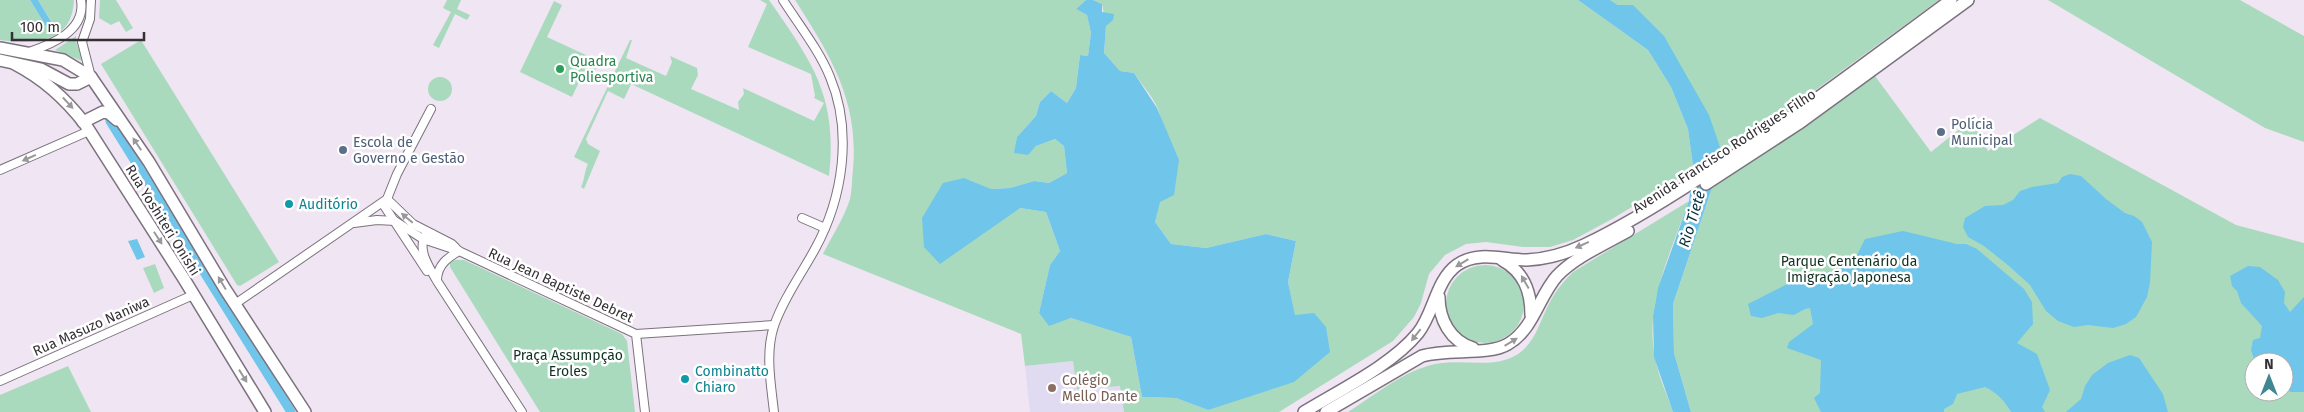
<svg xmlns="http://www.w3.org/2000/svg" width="2304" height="412" font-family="'Fira Sans',sans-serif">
<rect width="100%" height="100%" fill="#f0e5f2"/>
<polygon fill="#e1dbf1" points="1073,361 1121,386 1124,412 1030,412 1025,366"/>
<g fill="#aadabe" fill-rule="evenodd">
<path d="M0,0H30L51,34L57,30L38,0H74C72,44 34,44 0,40Z"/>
<polygon points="100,0 116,0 133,28 126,32 119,21 111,25 99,18"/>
<polygon points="447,0 461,0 457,9 470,15 467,20 455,14 439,48 433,45 451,12 443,8"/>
<path d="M760,0H769C812,62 838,96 829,176L631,84L624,99L608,91L586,139L588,144L600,151L584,189L581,187C585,179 584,172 588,164L574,157L630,40H632L626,58L666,76L672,62L670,56L697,68L698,75L691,89L739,110L738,102L744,94L743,88L814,121L824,103L814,98L815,96L811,74L748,47L767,4Z"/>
<path d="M795,0H1086L1076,9L1087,15L1091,33L1088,56L1080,55L1076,88L1067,103L1051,91L1040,102L1036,116L1017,137L1015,153L1028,154L1036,146L1055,139L1064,146L1067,173L1049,183L1034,181L1010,188L990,189L964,178L1020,208L1046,212L1060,251L1050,265L1039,313L1049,325L1071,318L1131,337L1142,397L1176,398L1208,410L1295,316L1288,282L1296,241L1266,234L1206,248L1171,244L1155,222C1162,194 1169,136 1158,109C1153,97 1142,85 1134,73L1120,71L1104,53L1106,25L1102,4L1093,0H1578L1648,50L1671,87L1688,129L1693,166L1673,182L1612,219L1573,240L1550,247H1523L1486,242L1466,244L1445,255L1429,274L1421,303L1414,317L1393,341L1279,412H1124L1120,386L1077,389L1073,361L1025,366L1021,334L823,254C831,238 845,216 850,199C852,190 852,178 853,169C859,100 830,55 795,0Z"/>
<polygon points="1610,0 1939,0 1784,113 1720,153 1720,147 1633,6 1618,5"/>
<polygon points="2048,0 2240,0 2304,36 2304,142 2265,128"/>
<polygon points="554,1 562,5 547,37 599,61 593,75 584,71 572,97 520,72"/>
<path d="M76,36C75,46 82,52 82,61L55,50Z"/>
<polygon points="141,40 279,262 240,286 237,285 101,64"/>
<path d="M1875,76L1931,152L1971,120L1988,151L2040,118L2236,225L2304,243V412H1691L1674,353L1673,304L1712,188L1783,141ZM2254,362H2284V392H2254Z"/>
<circle cx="440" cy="89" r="12"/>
<path d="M1689,201C1672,249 1644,305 1655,357C1658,376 1667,394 1673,412H1348C1375,395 1403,371 1435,364C1462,358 1493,370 1518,354C1536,342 1540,320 1550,302C1556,290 1564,281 1573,272Z"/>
<polygon points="456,260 464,260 622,334 627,341 635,412 540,412 450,267 450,261"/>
<polygon points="155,264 164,288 154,293 143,268"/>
<circle cx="1485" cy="304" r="39"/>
<polygon points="68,366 91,412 0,412 0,395"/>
</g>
<g fill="#6fc5ea">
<polygon points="30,0 38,0 57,31 51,34"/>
<polygon points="1086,0 1093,0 1102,4 1102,12 1114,14 1113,20 1106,26 1104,53 1120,71 1134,73 1157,108 1179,160 1174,195 1160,202 1155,222 1171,244 1206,248 1266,234 1296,241 1288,282 1295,315 1314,313 1326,327 1330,352 1294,382 1208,410 1176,398 1142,397 1131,337 1071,318 1049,326 1039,313 1050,265 1060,251 1046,212 1020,208 940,264 924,247 922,218 943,183 964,178 991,189 1010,188 1034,181 1049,183 1067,173 1064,146 1055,139 1036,146 1028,155 1014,153 1017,137 1036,116 1040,102 1051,91 1067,103 1076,88 1080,55 1088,56 1091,33 1087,15 1076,9"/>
<polygon points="1578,0 1610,0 1618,5 1633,5 1664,36 1709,115 1720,147 1712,188 1673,304 1674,353 1691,412 1673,412 1654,357 1653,316 1658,288 1689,201 1693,166 1688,129 1671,87 1648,50"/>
<polygon points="2070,174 2081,176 2106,199 2125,213 2134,216 2142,222 2152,242 2150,283 2147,297 2136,317 2126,324 2113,328 2088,325 2074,327 2058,321 2046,311 2030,285 2009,266 1984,246 1968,237 1963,227 1965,218 1985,206 2003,205 2013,200 2020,191 2032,187 2058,183 2062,177"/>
<path d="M1903,231L1957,244H1966L1977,249L2024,289L2032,302L2033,324L2017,343L2037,354L2050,390L2042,407L2045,412H2011C2005,401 1996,392 1985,387L1957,394L1953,404L1944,409V412H1821L1814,398L1820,393L1821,360L1787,348L1789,342L1813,324L1810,308L1805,309L1794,315L1778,313L1762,318L1751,316L1748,304L1801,277L1837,270L1855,259L1865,239Z"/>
<polygon points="137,239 145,257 137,260 128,241"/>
<polygon points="2248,266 2260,267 2278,280 2285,292 2284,303 2290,312 2304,297 2304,392 2291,392 2284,388 2284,362 2255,362 2251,350 2253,340 2260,338 2262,326 2241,303 2237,291 2232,286 2230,276"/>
<polygon points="2130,355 2139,358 2163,394 2168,412 2066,412 2081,399 2085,386 2092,375 2108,363"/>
</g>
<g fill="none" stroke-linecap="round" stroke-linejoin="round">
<polyline stroke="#6fc5ea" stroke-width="9" points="110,121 291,412"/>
<defs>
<g id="street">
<path d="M29,52C52,44 86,31 81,0"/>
<polyline points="91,77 82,42 90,19 91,0"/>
<polyline points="0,170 89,131"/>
<polyline points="387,199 413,224 452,244 456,248"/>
<polyline points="383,204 427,271"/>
<polyline points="802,218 825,228"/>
<polyline points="354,223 377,220 395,221 423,239 459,251 636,334 645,412"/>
<path d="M432,234L425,236C417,251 430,268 437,281L522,412"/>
<path d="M437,279C438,265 447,258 459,251"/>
<polyline points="235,304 387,199 397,174 431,109"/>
<polyline points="636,334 774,325"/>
<polyline points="0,381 193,295"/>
<path d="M774,412C771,384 765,353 774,326C783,299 802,273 815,249C843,198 853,132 830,77C819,50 799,25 783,0"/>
</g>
<g id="primary">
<polyline points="0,48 63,60 91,77 149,162 225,289 305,412"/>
<polyline points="0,60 41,69 69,84 77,84 91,77"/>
<path d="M15,64C44,79 65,98 85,124L184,279L265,412"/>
<polyline points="83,122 103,112 109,113 117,120"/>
<polyline points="1706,184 1798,124 1968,0"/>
<path d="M1502,260C1524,272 1531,291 1531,315"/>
<path d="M1439,297C1439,319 1450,341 1473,348"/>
<path d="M1304,412C1340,390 1392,365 1418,333C1434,313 1436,280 1457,265C1478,250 1504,260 1527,260C1547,259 1567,253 1584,245C1624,226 1661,203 1698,179C1786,124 1868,61 1951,0"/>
<path d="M1326,412L1422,356C1449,348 1488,356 1508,344C1533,330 1539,296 1557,276C1575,257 1605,244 1628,231"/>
</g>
</defs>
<use href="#street" stroke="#7b727d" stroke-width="10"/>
<use href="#primary" stroke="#7b727d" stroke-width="14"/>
<use href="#street" stroke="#fff" stroke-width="8"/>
<use href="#primary" stroke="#fff" stroke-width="11"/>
</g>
<defs><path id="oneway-solid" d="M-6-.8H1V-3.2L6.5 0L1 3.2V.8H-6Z" transform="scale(1.25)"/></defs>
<g fill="#9a989a">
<use href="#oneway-solid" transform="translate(68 103) rotate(47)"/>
<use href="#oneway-solid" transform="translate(137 144) rotate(-124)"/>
<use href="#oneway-solid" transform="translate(29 158) rotate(156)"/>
<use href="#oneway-solid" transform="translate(407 218) rotate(-140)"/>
<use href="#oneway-solid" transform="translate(158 238) rotate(57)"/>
<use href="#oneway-solid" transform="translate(1582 245) rotate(156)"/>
<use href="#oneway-solid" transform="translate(1462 263) rotate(149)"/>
<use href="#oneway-solid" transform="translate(1525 282) rotate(-120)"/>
<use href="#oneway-solid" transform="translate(222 283) rotate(-121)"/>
<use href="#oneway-solid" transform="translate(1416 335) rotate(128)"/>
<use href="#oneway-solid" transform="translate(1511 342) rotate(-31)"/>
<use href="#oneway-solid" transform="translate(243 376) rotate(58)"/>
</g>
<circle fill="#2e9e5b" stroke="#fff" stroke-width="2" cx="560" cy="69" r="5"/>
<g fill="#5c6f8a" stroke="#fff" stroke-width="2">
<circle cx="1941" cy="132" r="5"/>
<circle cx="343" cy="150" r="5"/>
</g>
<g fill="#0f9aa8" stroke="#fff" stroke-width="2">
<circle cx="289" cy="204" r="5"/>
<circle cx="685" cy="379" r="5"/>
</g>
<circle fill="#8d6e63" stroke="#fff" stroke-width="2" cx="1052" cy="388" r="5"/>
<g text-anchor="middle" stroke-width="5" stroke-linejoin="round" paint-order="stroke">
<g font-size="14" fill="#27864d" stroke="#fff" text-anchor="start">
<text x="570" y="66">Quadra<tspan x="570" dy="16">Poliesportiva</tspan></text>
</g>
<g font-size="14" fill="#4e5e75" stroke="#fff" text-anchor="start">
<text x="1951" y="129">Polícia<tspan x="1951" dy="16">Municipal</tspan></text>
<text x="353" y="147">Escola de<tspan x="353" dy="16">Governo e Gestão</tspan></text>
</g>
<g font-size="14" fill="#343035" stroke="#fff">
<text transform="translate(1724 151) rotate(-33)" y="5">Avenida Francisco Rodrigues Filho</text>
<text transform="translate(163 220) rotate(58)" y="5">Rua Yoshiteri Onishi</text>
<text transform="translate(561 285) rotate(25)" y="5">Rua Jean Baptiste Debret</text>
<text transform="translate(91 326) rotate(-24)" y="5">Rua Masuzo Naniwa</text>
</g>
<g font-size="14" fill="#0d838f" stroke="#fff" text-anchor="start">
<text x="299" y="209">Auditório</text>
<text x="695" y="376">Combinatto<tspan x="695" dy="16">Chiaro</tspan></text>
</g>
<g font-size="14" fill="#0f3120" stroke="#fff">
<text x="1849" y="266">Parque Centenário da<tspan x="1849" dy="16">Imigração Japonesa</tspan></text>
<text x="568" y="360">Praça Assumpção<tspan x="568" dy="16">Eroles</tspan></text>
</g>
<g font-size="14" fill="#785e54" stroke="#fff" text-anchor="start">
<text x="1062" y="385">Colégio<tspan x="1062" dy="16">Mello Dante</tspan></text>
</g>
<g font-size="15" font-style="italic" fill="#062f3e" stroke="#fff">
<text transform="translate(1692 219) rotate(-73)" y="5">Rio Tietê</text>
</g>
</g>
<g transform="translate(2269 377)"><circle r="24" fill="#ffffff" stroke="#aeacae"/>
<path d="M0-4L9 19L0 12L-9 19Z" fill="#418693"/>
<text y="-8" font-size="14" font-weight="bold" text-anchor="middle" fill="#343035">N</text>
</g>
<path d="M12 32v8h132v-8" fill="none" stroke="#343035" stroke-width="2.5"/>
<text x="20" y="32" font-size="15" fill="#343035" stroke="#ffffff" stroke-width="4" paint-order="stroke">100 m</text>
</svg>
